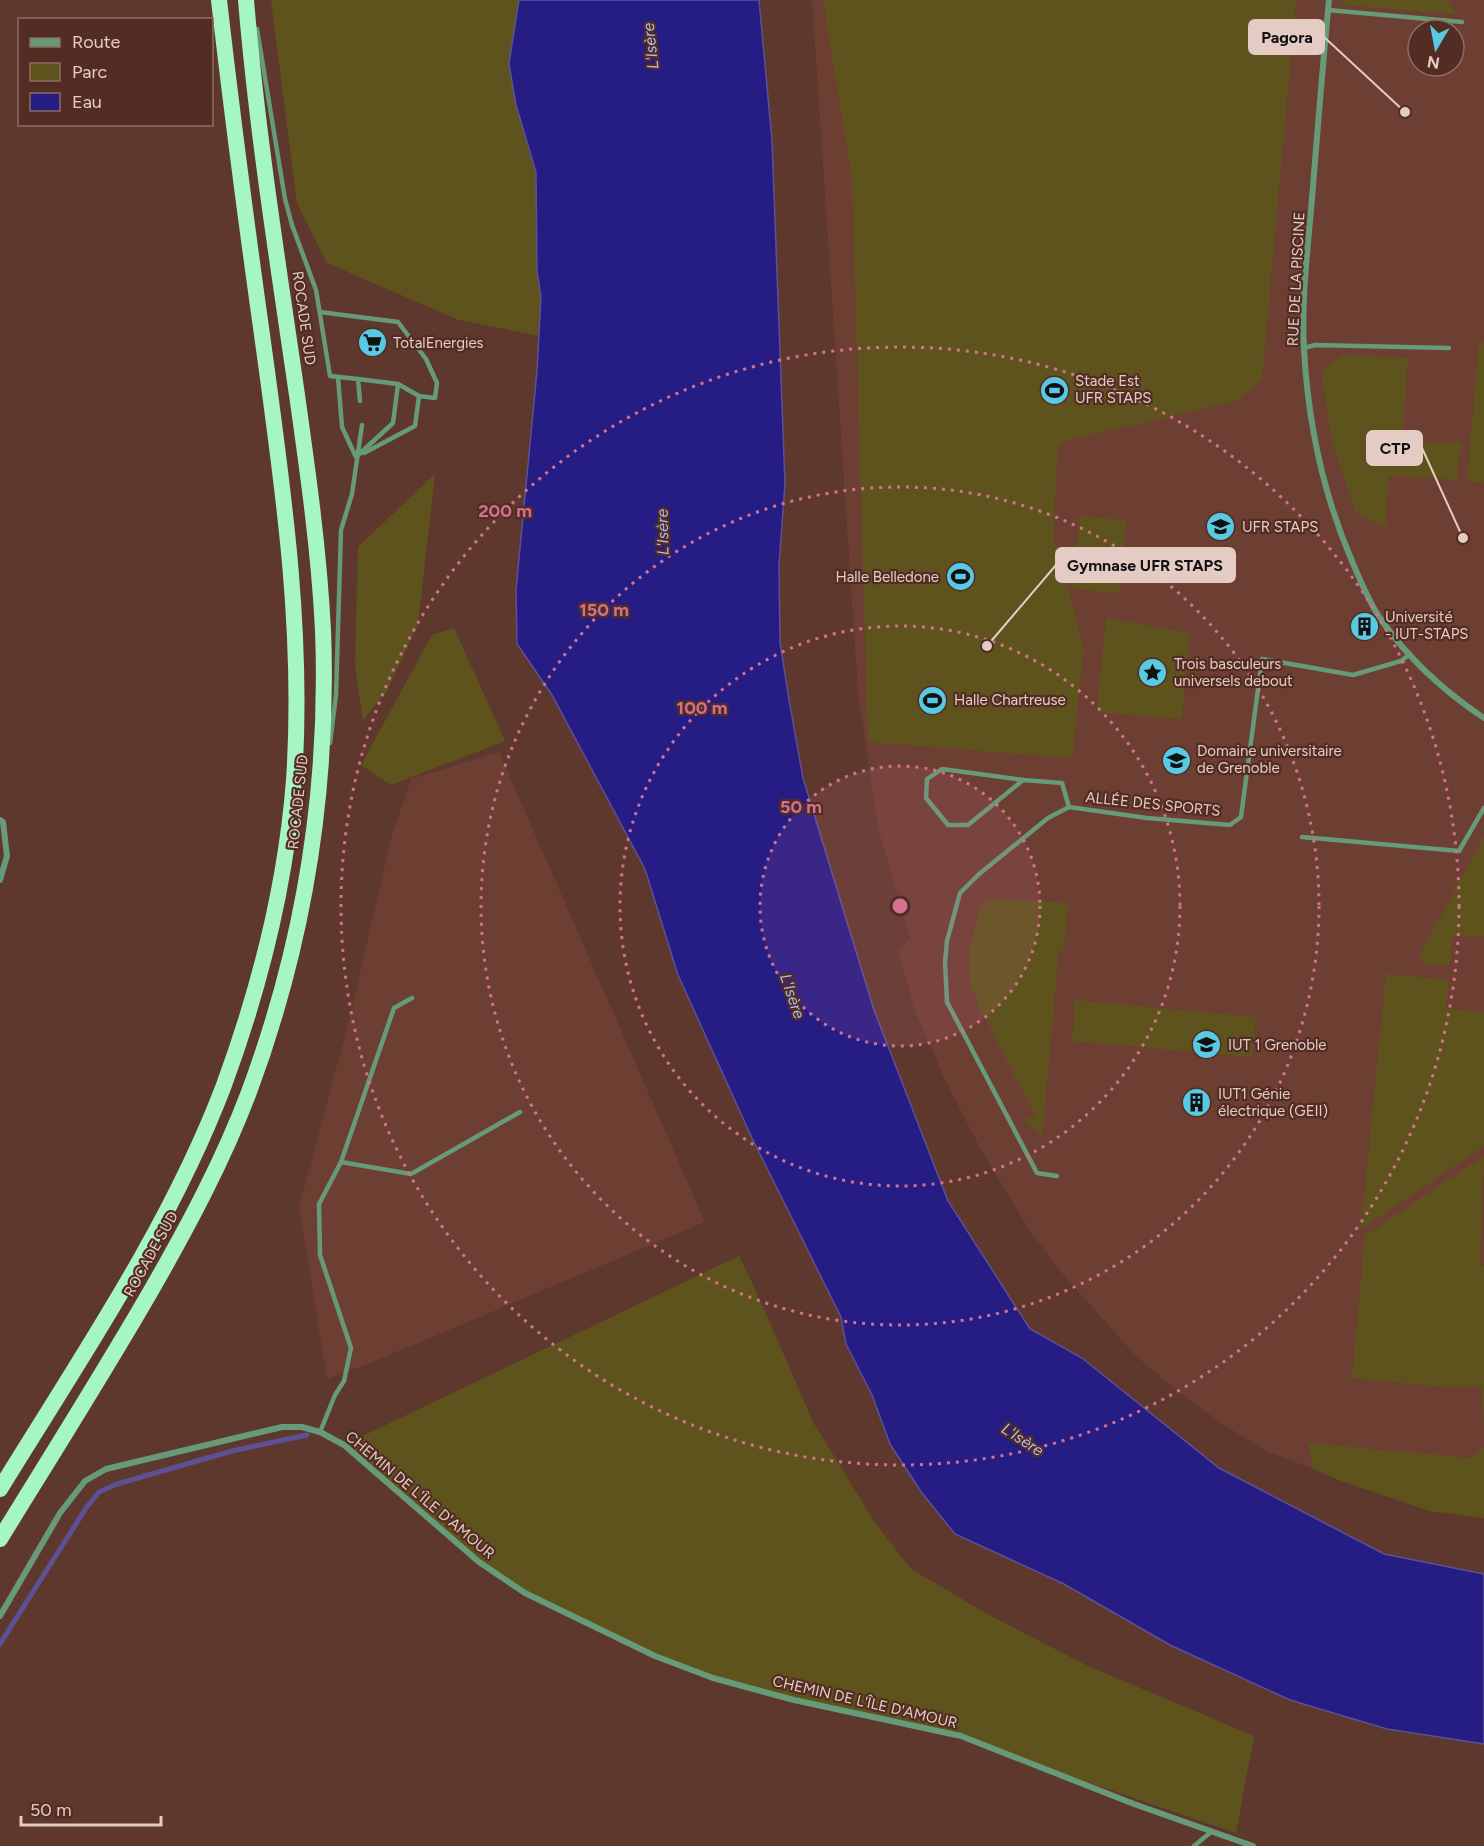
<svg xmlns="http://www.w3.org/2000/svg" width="1484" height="1846" font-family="Figtree,sans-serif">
<rect width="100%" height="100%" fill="#5e382d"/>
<g fill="#6d3e32" fill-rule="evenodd">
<path d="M812,0H1484V1511L1312,1461L1313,1469L1266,1451L1221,1423L1176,1390L1136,1356L1065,1277L1030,1231L980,1148L945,1080L915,1011L898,949L910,939L878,827L858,692ZM1418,30H1454V66H1418Z"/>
<polygon points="499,752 705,1222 373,1362 327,1379 299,1207 350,1017 392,834 411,779"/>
</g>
<g fill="#5f531d">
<polygon points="271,0 519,0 509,64 516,105 536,172 537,270 541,297 540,336 459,320 327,263 297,203"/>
<polygon points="823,0 1296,0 1262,379 1237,401 1068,440 1058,446 1053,533 1084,648 1072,758 868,742 852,179"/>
<polygon points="1343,0 1448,0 1456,14 1343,5"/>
<polygon points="1484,342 1484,483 1467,481 1479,343"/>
<polygon points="1344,355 1408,358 1402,440 1444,444 1445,441 1461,442 1457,480 1389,475 1385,527 1356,513 1332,442 1322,376 1329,364"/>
<polygon points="435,474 418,624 387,691 363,720 355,666 358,547"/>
<polygon points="1079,516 1126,520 1120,593 1073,589"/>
<polygon points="1106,618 1189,633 1182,719 1097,712"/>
<polygon points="454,628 505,741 391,785 361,765 432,635"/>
<polygon points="1484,837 1484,937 1453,934 1450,966 1424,963 1420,958 1421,952"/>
<polygon points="1002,899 1068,903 1064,951 1059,950 1042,1140 1038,1131 1024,1120 1035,1115 981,1010 970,984 969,953 982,902"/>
<polygon points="1386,974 1449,980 1446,1009 1484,1012 1484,1146 1361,1229"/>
<polygon points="1075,1000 1256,1017 1252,1057 1072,1041"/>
<polygon points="1484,1156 1480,1265 1484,1266 1484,1430 1482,1387 1443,1387 1352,1378 1365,1236 1441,1184"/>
<polygon points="739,1256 756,1291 813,1422 874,1521 911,1569 989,1615 1088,1666 1254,1736 1236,1833 1026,1761 961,1736 794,1700 713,1678 655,1656 525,1593 479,1562 344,1445"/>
<polygon points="1308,1443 1471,1458 1484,1447 1484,1518 1430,1511 1344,1482 1313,1469"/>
</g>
<polygon fill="#251c84" stroke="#5e5097" stroke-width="1.5" points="519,0 759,0 772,141 785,484 779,565 780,643 789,700 803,778 874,1010 948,1201 1030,1329 1082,1358 1219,1468 1384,1554 1484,1574 1484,1744 1387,1729 1290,1700 1170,1645 1064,1584 955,1534 922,1493 890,1444 872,1395 846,1344 841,1317 752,1138 678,975 645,869 552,695 517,644 516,590 537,371 541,297 537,270 536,172 516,105 509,64"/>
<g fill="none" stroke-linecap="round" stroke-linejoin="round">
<polyline stroke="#5e5097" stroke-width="5" points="0,1644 86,1508 99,1492 117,1484 232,1451 307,1435"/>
<g stroke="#669a79" stroke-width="4.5">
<polyline points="1328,10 1462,22"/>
<polyline points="257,29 285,199 292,225 316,290 330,376 358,379 360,401"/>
<polyline points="320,312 398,322 426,359 437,383 435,398 419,396 398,384"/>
<polyline points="1304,348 1315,345 1449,348"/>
<polyline points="338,377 342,427 355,455"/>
<polyline points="364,453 415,426 419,396"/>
<polyline points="356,457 393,423 398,384 358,379"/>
<polyline points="330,743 336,695 341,530 352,494 362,425"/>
<polyline points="1023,780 968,825 948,825 926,798 927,779 942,769 1023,780 1062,783 1069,807"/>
<polyline points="1302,837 1459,851 1484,808"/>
<polyline points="341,1162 394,1008 412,998"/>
<polyline points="1057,1176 1037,1173 947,1002 945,962 947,941 960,893 978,875 1048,818 1069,807 1147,818 1230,825 1241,817 1262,659 1353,675 1401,661 1410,654"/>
<polyline points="320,1432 335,1395 344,1381 351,1348 320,1255 319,1204 341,1162 411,1174 520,1112"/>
<polyline points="1194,1846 1211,1832"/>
</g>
<g stroke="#669a79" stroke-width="6">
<path d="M1329,0C1323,62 1318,124 1313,186C1309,240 1301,295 1304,349C1308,422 1323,494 1352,561C1360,580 1368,600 1380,618C1407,657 1445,692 1484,718"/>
<polyline points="0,820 3,822 7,856 0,880"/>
<polyline points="0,1616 60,1513 85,1481 106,1469 282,1427 302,1427 320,1432 344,1445 479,1562 525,1593 655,1656 713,1678 794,1700 961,1736 1134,1804 1253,1846"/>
</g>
<g stroke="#a6f6c4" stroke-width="16">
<path d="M0,1489C79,1360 170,1228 224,1085C260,987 286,883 294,780C304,632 283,488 263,342C247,228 232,114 219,0"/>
<path d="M0,1539C51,1456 103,1374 152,1289C188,1226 223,1161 249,1092C304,944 329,787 323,630C319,551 308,473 297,395C278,264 257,132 246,0"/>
</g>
</g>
<circle cx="900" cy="906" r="140" fill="#d37290" fill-opacity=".12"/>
<g fill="none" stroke="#d37290" stroke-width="3" stroke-dasharray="3 6">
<circle cx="900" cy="906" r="140"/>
<circle cx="900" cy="906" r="280"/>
<circle cx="900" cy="906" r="419"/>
<circle cx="900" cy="906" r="559"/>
</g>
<defs>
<symbol id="supermarket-disc" viewBox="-11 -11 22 22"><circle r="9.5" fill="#58c9e3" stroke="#532d23"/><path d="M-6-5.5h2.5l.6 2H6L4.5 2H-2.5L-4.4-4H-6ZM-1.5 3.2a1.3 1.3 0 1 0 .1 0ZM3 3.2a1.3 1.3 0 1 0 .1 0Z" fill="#111"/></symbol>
<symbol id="stadium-disc" viewBox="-11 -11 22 22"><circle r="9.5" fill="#58c9e3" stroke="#532d23"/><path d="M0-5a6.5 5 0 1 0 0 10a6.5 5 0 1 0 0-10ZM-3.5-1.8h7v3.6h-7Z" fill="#111"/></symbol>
<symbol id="university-disc" viewBox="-11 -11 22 22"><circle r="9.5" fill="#58c9e3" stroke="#532d23"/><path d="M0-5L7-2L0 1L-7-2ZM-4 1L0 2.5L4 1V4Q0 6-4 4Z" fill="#111"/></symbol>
<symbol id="building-disc" viewBox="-11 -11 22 22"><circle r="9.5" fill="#58c9e3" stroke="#532d23"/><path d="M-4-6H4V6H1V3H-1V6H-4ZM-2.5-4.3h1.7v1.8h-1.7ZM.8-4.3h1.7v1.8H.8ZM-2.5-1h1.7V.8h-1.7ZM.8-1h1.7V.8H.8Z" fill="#111"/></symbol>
<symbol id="sight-disc" viewBox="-11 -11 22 22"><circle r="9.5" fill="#58c9e3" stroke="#532d23"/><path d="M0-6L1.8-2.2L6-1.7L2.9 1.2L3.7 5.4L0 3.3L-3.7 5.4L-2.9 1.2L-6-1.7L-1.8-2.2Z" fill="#111"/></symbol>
</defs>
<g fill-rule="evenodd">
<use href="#supermarket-disc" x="356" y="326" width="33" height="33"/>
<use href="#stadium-disc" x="1038" y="374" width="33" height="33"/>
<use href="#university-disc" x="1204" y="510" width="33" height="33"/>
<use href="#stadium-disc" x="944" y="560" width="33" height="33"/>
<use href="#building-disc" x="1348" y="610" width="33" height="33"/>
<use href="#sight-disc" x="1136" y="656" width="33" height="33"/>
<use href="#stadium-disc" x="916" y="684" width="33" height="33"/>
<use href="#university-disc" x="1160" y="744" width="33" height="33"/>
<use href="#university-disc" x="1190" y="1028" width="33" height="33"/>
<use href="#building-disc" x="1180" y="1086" width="33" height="33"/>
</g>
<g text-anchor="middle" stroke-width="4.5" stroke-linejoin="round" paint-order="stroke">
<g font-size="15" fill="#e4cbc4" stroke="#532d23">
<text transform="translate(1296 279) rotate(-87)" y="5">RUE DE LA PISCINE</text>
<text transform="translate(304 318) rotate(82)" y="5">ROCADE SUD</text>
<text transform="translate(298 802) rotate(-84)" y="5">ROCADE SUD</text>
<text transform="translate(1153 804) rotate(6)" y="5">ALLÉE DES SPORTS</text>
<text transform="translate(151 1254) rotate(-61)" y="5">ROCADE SUD</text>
<text transform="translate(420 1495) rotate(40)" y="5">CHEMIN DE L'ÎLE D'AMOUR</text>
<text transform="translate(865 1702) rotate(13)" y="5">CHEMIN DE L'ÎLE D'AMOUR</text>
</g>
<g font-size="15" fill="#e4cbc4" stroke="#532d23" text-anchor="start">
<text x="393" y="348">TotalEnergies</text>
<text x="1075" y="386">Stade Est<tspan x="1075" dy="17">UFR STAPS</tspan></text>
<text x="1242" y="532">UFR STAPS</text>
<text x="939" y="582" text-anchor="end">Halle Belledone</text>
<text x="1385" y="622">Université<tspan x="1385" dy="17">- IUT-STAPS</tspan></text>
<text x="1174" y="669">Trois basculeurs<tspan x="1174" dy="17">universels debout</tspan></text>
<text x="954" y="705">Halle Chartreuse</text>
<text x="1197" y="756">Domaine universitaire<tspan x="1197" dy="17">de Grenoble</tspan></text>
<text x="1228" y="1050">IUT 1 Grenoble</text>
<text x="1218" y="1099">IUT1 Génie<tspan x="1218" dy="17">électrique (GEII)</tspan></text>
</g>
<g font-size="16" font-style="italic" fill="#b0bbf1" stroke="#532d23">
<text transform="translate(650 46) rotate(-96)" y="6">L'Isère</text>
<text transform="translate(662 532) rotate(-91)" y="6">L'Isère</text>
<text transform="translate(793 996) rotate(71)" y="6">L'Isère</text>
<text transform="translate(1023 1439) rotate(33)" y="6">L'Isère</text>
</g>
</g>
<circle cx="900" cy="906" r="9" fill="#d37290" stroke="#532d23" stroke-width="3"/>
<g font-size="18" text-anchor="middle" font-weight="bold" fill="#d37290" stroke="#532d23" stroke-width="4.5" stroke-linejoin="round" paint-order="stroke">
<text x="505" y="517">200 m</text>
<text x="604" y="616">150 m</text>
<text x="702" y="714">100 m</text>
<text x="801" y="813">50 m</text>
</g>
<path fill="none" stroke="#e4cbc4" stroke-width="2" d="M1405 112L1324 37M1463 538L1422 448M987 646L1056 565"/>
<g fill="#e4cbc4" stroke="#532d23" stroke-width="2">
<circle cx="1405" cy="112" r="6"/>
<circle cx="1463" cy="538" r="6"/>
<circle cx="987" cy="646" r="6"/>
</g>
<g fill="#e4cbc4" stroke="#e4cbc4" stroke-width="2">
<rect x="1249" y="20" width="75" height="34" rx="6"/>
<rect x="1367" y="431" width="55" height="34" rx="6"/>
<rect x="1056" y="548" width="179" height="34" rx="6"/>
</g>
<g font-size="16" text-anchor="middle" font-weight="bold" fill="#111">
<text x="1287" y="43">Pagora</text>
<text x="1395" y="454">CTP</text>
<text x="1145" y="571">Gymnase UFR STAPS</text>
</g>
<rect x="18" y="18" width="195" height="108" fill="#532d23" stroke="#8d6c63" stroke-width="1.5"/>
<rect x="30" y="38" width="30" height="9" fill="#669a79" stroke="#8d6c63" stroke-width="1.5"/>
<text x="72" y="48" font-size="18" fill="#e4cbc4">Route</text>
<rect x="30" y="63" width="30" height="18" fill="#5f531d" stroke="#8d6c63" stroke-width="1.5"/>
<text x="72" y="78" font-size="18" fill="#e4cbc4">Parc</text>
<rect x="30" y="93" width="30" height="18" fill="#251c84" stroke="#8d6c63" stroke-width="1.5"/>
<text x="72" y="108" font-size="18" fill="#e4cbc4">Eau</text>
<g transform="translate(1436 48) rotate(190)"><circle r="28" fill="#532d23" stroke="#8d6c63" stroke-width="1.5"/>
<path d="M0-4.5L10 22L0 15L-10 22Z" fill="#58c9e3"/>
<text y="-9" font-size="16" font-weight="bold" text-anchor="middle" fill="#e4cbc4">N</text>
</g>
<path d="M21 1816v9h140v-9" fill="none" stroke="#e4cbc4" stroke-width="3"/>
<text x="30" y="1816" font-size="18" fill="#e4cbc4" stroke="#532d23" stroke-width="4.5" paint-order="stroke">50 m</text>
</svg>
